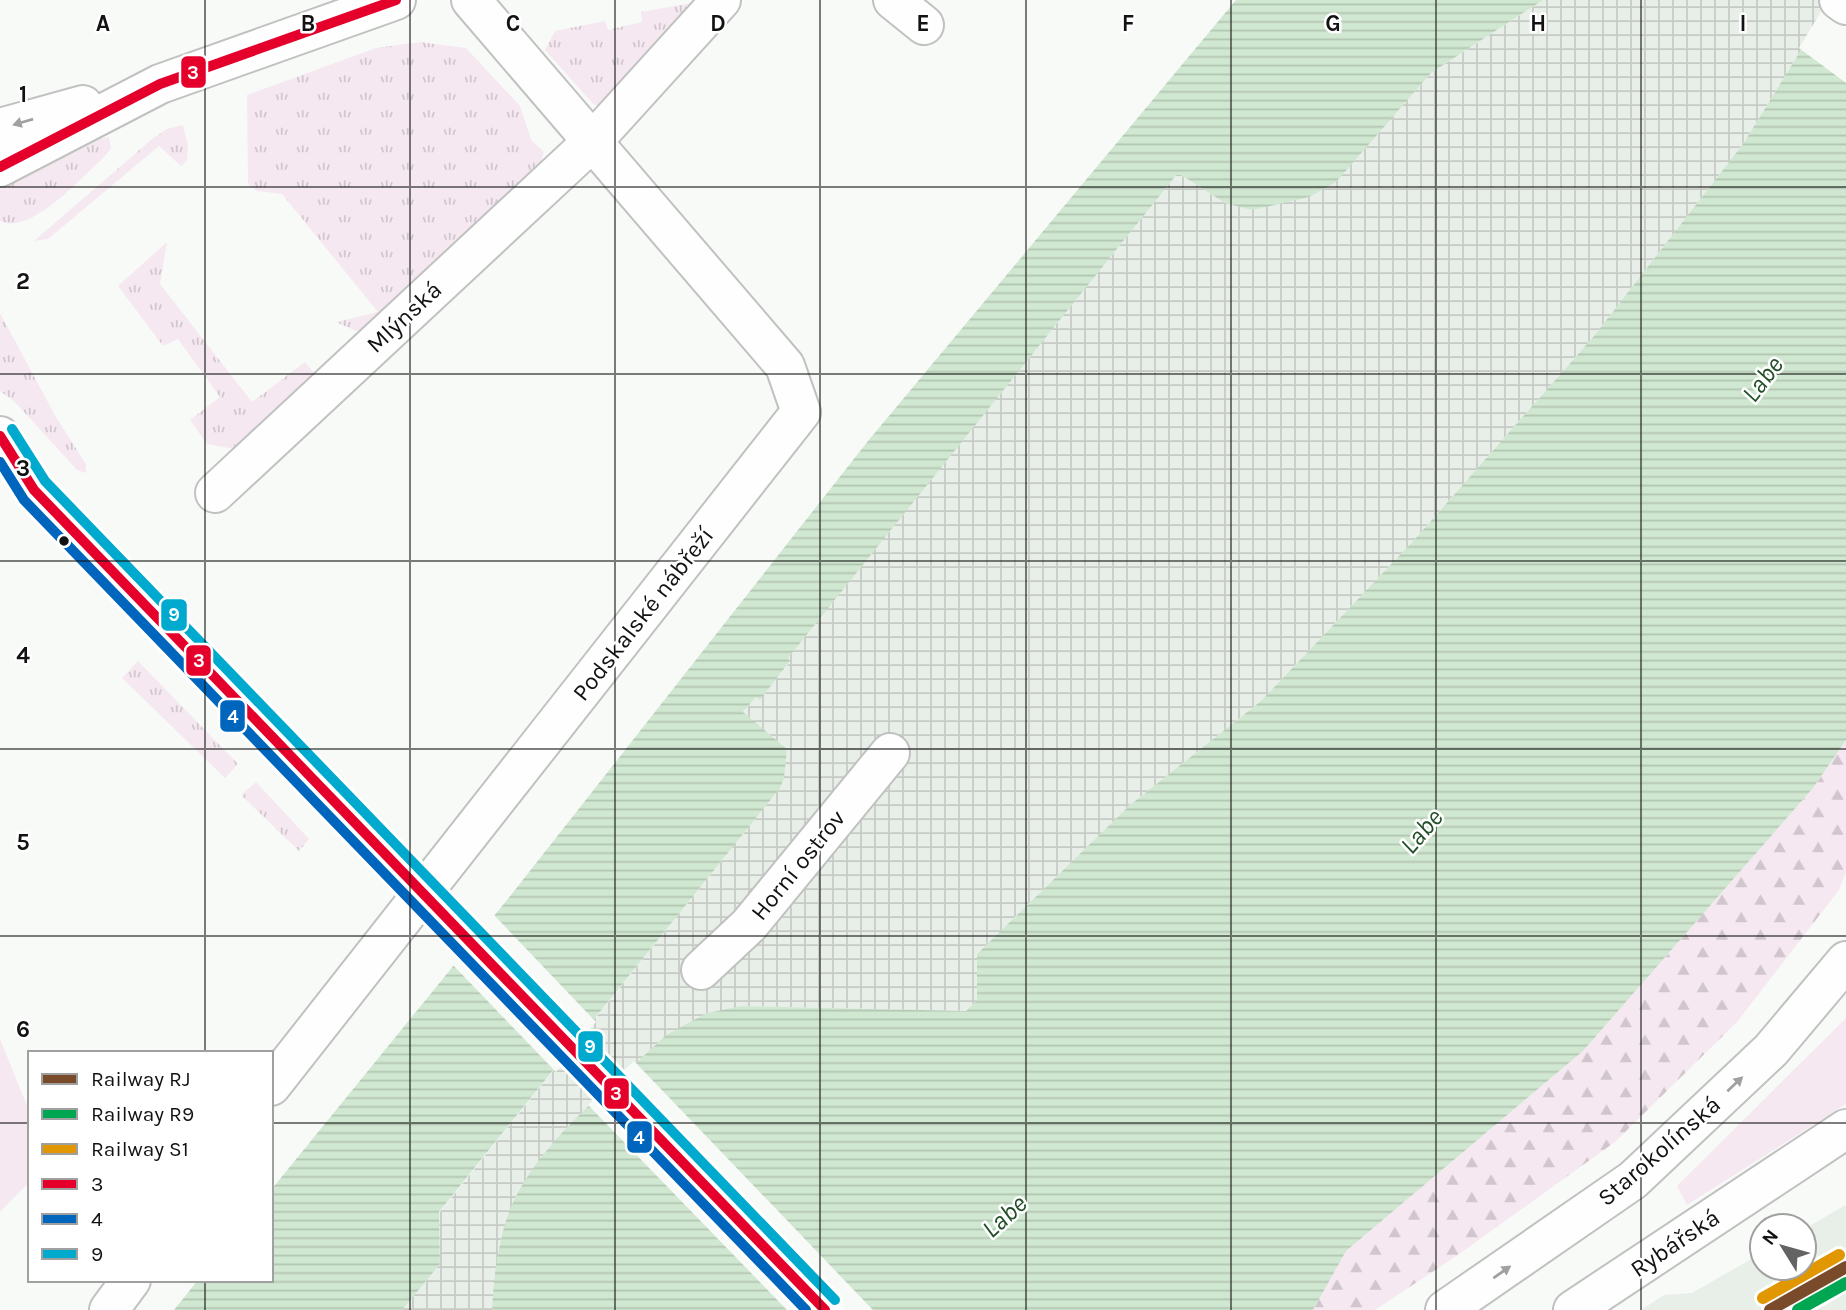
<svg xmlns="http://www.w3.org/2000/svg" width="1846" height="1310" font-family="Karla,sans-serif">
<defs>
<pattern id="industrial-grid" width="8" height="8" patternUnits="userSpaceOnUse" patternTransform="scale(1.75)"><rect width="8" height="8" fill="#e8eee8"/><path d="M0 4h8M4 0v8" fill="none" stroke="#c6cbc6"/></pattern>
<pattern id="grass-tufts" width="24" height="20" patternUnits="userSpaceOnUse" patternTransform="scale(1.75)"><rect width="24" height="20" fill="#f5e8f1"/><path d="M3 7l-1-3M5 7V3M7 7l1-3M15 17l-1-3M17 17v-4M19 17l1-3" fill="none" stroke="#d1c6ce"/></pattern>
<pattern id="forest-firs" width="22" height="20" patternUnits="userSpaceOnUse" patternTransform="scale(1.75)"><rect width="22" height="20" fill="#f5e8f1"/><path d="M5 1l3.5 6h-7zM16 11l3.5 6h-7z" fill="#d1c6ce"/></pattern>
<pattern id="water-rules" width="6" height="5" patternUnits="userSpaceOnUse" patternTransform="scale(1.75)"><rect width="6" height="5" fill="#d0e7d1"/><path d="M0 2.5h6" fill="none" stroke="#b2c5b2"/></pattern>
</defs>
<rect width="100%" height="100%" fill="#f8faf8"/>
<polygon fill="#e8eee8" points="1846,1205 1846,1310 1641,1310 1664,1295 1692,1293 1762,1253 1762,1268 1804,1268 1804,1229"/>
<polygon fill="url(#industrial-grid)" points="1543,0 1832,0 1743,144 1594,336 1415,539 1261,701 1130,805 977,954 977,1000 966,1011 742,1006 666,1035 550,1146 525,1181 509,1213 499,1245 492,1310 402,1310 440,1264 439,1213 780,788 787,749 743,713 756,697 760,699 790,662 787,658 1178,173 1225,203 1336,181 1431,73"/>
<g fill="url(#grass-tufts)">
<polygon points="697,2 602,104 594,105 545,50 555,31 605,21 608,30 642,22 641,12"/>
<polygon points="420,42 466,48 520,106 531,140 544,152 539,167 377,330 356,331 336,322 378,312 282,194 257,191 248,184 247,95 376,48"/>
<polygon points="183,125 188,146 187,160 181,166 159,146 48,239 34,241 151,140 167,129"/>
<path d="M109,137L111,149L103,158C81,178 30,236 0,221V186L100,139Z"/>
<polygon points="167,242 160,284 252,402 305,362 314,373 306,391 240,450 207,444 190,420 220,397 178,339 163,346 118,286"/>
<polygon points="0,313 57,419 86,464 86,473 77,470 14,401 0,391"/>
<polygon points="138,661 238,764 225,778 122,678"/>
<polygon points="256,782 309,839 299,851 241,795"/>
</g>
<polygon fill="url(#forest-firs)" points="1846,740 1846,872 1839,890 1737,1022 1615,1142 1455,1257 1375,1310 1313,1310 1346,1251 1583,1051 1813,788"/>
<g fill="#f5e8f1">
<polygon points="1846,1018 1846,1104 1687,1205 1677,1186"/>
<polygon points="0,1039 30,1113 30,1181 0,1212"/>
</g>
<g fill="url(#water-rules)">
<polygon points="1236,0 1543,0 1431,73 1336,182 1309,197 1252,210 1225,203 1178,173 788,658 790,661 760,700 756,697 743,712 787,749 784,778 780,788 439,1212 440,1264 402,1310 174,1310 198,1280 271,1280 271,1190 511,895 868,441"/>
<path d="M1832,0H1846V740L1813,788L1583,1051L1346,1251L1313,1310H492C494,1277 497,1246 508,1215C534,1144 613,1086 666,1035L707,1013L742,1006L966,1011L977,1000V954L1130,805L1261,701L1415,539L1594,336L1743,144Z"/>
</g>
<g fill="#f8faf8">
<polygon points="1828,0 1846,0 1846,83 1799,48"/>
<polygon points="492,913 596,1022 556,1072 451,963"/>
<polygon points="634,1061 873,1310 787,1310 588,1105"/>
</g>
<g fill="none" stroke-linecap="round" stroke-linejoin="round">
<defs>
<g id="street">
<polyline points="893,0 924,25"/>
<polyline points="0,128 83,105"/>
<polyline points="0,167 160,84 396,0"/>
<polyline points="215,493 593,141 721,0"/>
<polyline points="701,970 749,925 890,753"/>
<polyline points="271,1086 801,412 785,366 471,0"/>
<polyline points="109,1310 131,1280"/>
<polyline points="1445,1310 1633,1180 1771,1050 1846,961"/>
<polyline points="1573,1310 1846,1129"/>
</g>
<g id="secondary">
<polyline points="1839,0 1846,5"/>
<polyline points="0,436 34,490 368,837"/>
</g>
</defs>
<use href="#street" stroke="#c0c2c0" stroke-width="42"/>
<use href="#secondary" stroke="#c0c2c0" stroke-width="42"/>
<use href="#street" stroke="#fefefe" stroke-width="38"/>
<use href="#secondary" stroke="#fefefe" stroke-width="38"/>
<defs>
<polyline id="secondary-bridge" points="368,837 825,1310"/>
</defs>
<use href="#secondary-bridge" stroke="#c0c2c0" stroke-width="42" stroke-linecap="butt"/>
<use href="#secondary-bridge" stroke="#fefefe" stroke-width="38"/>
<defs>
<g id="bus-1">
<polyline points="0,167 160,84 396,0"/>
<polyline points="0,436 34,490 825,1310"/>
</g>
<polyline id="bus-2" points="0,462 24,500 806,1310"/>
<polyline id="bus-3" points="12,429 45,481 835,1300"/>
</defs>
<use href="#bus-1" stroke="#fff" stroke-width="16"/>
<use href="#bus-2" stroke="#fff" stroke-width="16"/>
<use href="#bus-3" stroke="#fff" stroke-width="16"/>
<use href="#bus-1" stroke="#e4002b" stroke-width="10"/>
<use href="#bus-2" stroke="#0065bd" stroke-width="10"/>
<use href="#bus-3" stroke="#00a9ce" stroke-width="10"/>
<defs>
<polyline id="rail-1" points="1770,1310 1846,1267"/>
<polyline id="rail-2" points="1798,1310 1846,1283"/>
<polyline id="rail-3" points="1763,1298 1839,1255"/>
</defs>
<use href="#rail-1" stroke="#fff" stroke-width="18"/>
<use href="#rail-2" stroke="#fff" stroke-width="18"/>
<use href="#rail-3" stroke="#fff" stroke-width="18"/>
<use href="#rail-1" stroke="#7a4b2a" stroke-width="12"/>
<use href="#rail-2" stroke="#00a651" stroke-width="12"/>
<use href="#rail-3" stroke="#e09702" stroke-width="12"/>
</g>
<defs><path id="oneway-solid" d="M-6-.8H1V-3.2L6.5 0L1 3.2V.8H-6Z" transform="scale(1.75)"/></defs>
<g fill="#9fa09f">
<use href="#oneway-solid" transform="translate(23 122) rotate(164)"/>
<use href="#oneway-solid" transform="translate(1735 1084) rotate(-43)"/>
<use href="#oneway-solid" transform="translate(1502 1272) rotate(-35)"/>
</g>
<path fill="none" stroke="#111211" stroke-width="2" stroke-opacity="0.55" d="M205,0V1053M410,0V1310M615,0V1310M820,0V1310M1026,0V1310M1231,0V1310M1436,0V1310M1641,0V1310M0,187H1846M0,374H1846M0,561H1846M0,749H1846M0,936H1846M0,1123H30M271,1123H1846M205,1280V1310"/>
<circle fill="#111211" stroke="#fff" stroke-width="2.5" cx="64" cy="541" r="6"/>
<g text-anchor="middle" stroke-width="5" stroke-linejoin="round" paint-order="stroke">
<g font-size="24" fill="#111211" stroke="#fff">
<text transform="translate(404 317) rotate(-43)" y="8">Mlýnská</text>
<text transform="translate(643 614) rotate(-52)" y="8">Podskalské nábřeží</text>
<text transform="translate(798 865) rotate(-51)" y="8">Horní ostrov</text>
<text transform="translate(1659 1151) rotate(-41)" y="8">Starokolínská</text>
<text transform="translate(1675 1243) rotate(-34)" y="8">Rybářská</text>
</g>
<g font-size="26" font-style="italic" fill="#224f27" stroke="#fff">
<text transform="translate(1762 379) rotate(-53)" y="9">Labe</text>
<text transform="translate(1421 831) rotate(-49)" y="9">Labe</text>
<text transform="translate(1004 1216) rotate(-42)" y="9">Labe</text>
</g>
</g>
<g font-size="23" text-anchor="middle" font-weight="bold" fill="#111211" stroke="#fff" stroke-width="5" stroke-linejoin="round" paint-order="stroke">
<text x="103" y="31">A</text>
<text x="308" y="31">B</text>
<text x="513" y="31">C</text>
<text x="718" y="31">D</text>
<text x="923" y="31">E</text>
<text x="1128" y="31">F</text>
<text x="1333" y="31">G</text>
<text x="1538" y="31">H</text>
<text x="1743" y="31">I</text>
<text x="23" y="102">1</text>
<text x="23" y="289">2</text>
<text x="23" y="476">3</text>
<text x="23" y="663">4</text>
<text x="23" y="850">5</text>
<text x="23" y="1037">6</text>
</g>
<g stroke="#fff" stroke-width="2.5">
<rect x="180" y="55" width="27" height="34" rx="7" fill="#e4002b"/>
<rect x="160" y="598" width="28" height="34" rx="7" fill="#00a9ce"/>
<rect x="185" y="644" width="27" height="33" rx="7" fill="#e4002b"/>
<rect x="219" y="699" width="27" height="34" rx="7" fill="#0065bd"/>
<rect x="577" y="1030" width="27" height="33" rx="7" fill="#00a9ce"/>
<rect x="603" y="1077" width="27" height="33" rx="7" fill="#e4002b"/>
<rect x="626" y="1120" width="27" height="34" rx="7" fill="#0065bd"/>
</g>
<g font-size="19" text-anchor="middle" font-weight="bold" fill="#fff">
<text x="193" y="79">3</text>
<text x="174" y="621">9</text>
<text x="199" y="667">3</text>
<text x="233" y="723">4</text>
<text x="590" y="1053">9</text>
<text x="616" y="1100">3</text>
<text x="639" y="1144">4</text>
</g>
<rect x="28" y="1051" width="245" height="231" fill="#ffffff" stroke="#a0a0a0" stroke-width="2"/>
<rect x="42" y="1074" width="35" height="10" fill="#7a4b2a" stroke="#a0a0a0" stroke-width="2"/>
<text x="91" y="1086" font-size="21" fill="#111211">Railway RJ</text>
<rect x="42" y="1109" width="35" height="10" fill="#00a651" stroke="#a0a0a0" stroke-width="2"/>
<text x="91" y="1121" font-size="21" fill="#111211">Railway R9</text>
<rect x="42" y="1144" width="35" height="10" fill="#e09702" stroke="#a0a0a0" stroke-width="2"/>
<text x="91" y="1156" font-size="21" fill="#111211">Railway S1</text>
<rect x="42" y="1179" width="35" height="10" fill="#e4002b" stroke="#a0a0a0" stroke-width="2"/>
<text x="91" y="1191" font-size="21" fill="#111211">3</text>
<rect x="42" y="1214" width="35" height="10" fill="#0065bd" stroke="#a0a0a0" stroke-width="2"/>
<text x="91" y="1226" font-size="21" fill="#111211">4</text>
<rect x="42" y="1249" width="35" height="10" fill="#00a9ce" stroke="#a0a0a0" stroke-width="2"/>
<text x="91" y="1261" font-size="21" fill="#111211">9</text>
<g transform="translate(1783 1247) rotate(307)"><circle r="33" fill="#ffffff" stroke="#a0a0a0" stroke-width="2"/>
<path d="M0-5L12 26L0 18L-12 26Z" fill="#626362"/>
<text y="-10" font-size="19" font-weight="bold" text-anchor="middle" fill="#111211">N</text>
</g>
</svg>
